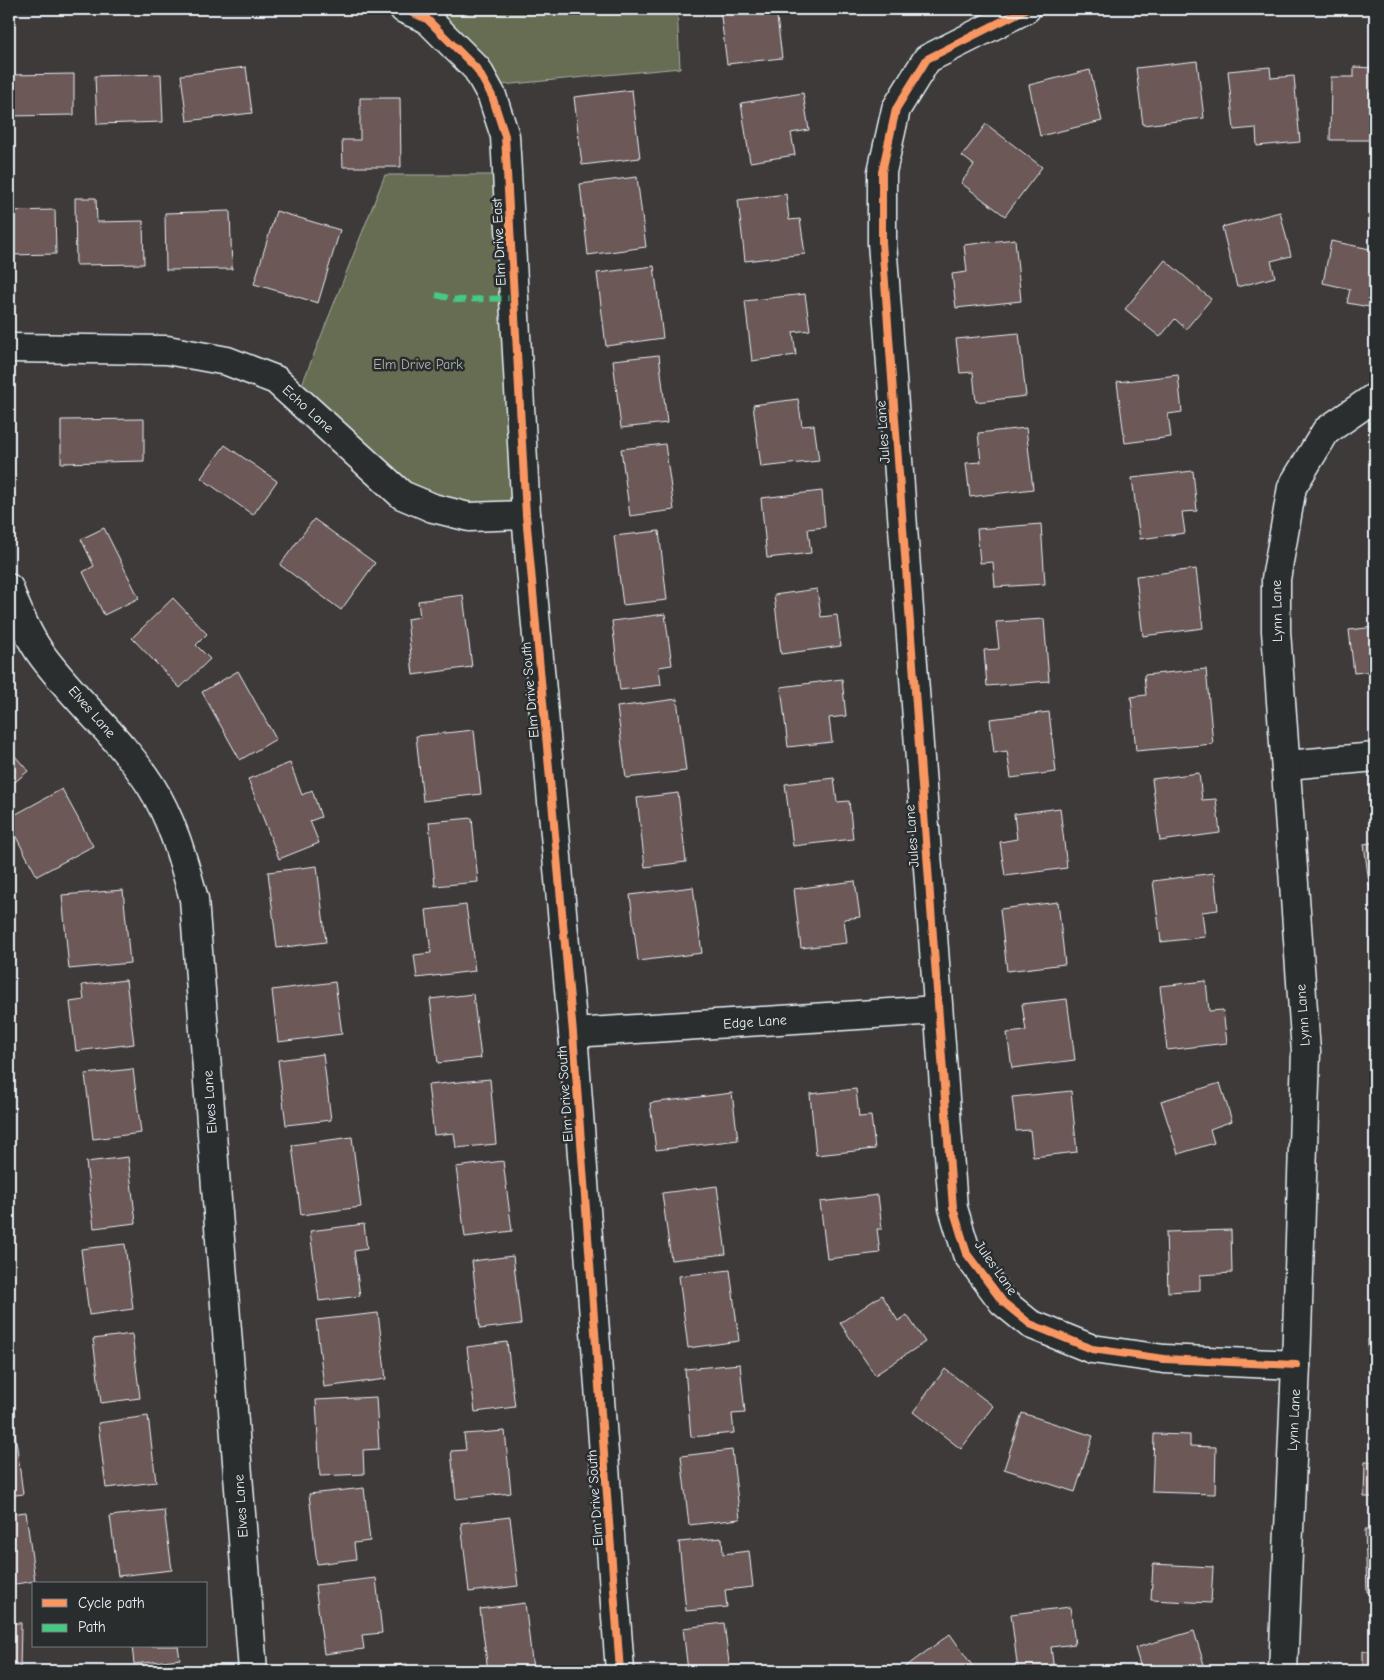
<svg xmlns="http://www.w3.org/2000/svg" width="1384" height="1680" font-family="'Comic Neue',sans-serif">
<style>
.green{fill:#666d53;stroke:#a7afa6}
.building{fill:#6c5957;stroke:#e8f1f8}
.lines{fill:none;stroke-linecap:round;stroke-linejoin:round}
.minor-casing{stroke:#e8f1f8;stroke-width:31}
.minor{stroke:#2a2d2e;stroke-width:28}
.quiet{stroke:#46c982;stroke-width:6;stroke-dasharray:12 6;stroke-linecap:butt}
.cycleway-casing{stroke:#2a2d2e;stroke-width:11}
.cycleway{stroke:#f99763;stroke-width:8}
.labels{text-anchor:middle;dominant-baseline:central;stroke-width:5;stroke-linejoin:round;paint-order:stroke}
.street-label{font-size:14px;fill:#e8f1f8;stroke:#2a2d2e}
.park-label{font-size:14px;fill:#aeb6ae;stroke:#2a2d2e}
</style>
<rect width="100%" height="100%" fill="#3e3a3a"/>
<filter id="ink" filterUnits="userSpaceOnUse"><feTurbulence type="fractalNoise" baseFrequency=".02" numOctaves="2"/><feDisplacementMap in="SourceGraphic" scale="10" xChannelSelector="R" yChannelSelector="G"/><feConvolveMatrix kernelMatrix="1 2 1 2 8 2 1 2 1" color-interpolation-filters="sRGB"/></filter>
<g filter="url(#ink)">
<g class="green">
<path d="M426 9H677L680 68 491 86Z"/>
<path d="M385 175H505L527 512 459 515 392 474 299 392Z"/>
</g>
<g class="building">
<path d="M720 9H776L782 58 727 64Z"/>
<path d="M1197 61 1204 118 1143 125 1136 68Z"/>
<path d="M246 67 252 113 187 121 181 75Z"/>
<path d="M1270 67 1271 78 1294 76 1300 142 1257 146 1256 128 1234 130 1228 71Z"/>
<path d="M1354 67 1375 68V140H1330L1331 77H1354Z"/>
<path d="M1090 70 1102 121 1040 136 1029 85Z"/>
<path d="M74 74V115L9 116V75Z"/>
<path d="M161 74 163 122 97 124 95 76Z"/>
<path d="M632 90 640 158 582 165 574 97Z"/>
<path d="M803 93 809 130 791 133 795 155 750 162 741 103Z"/>
<path d="M360 98H400L401 167H343L342 140H360Z"/>
<path d="M986 124 1042 167 1005 216 961 183 974 165 962 156Z"/>
<path d="M637 177 646 247 588 255 580 184Z"/>
<path d="M786 194 789 220 800 219 805 254 745 261 738 200Z"/>
<path d="M75 198H96L97 222 143 221 144 264 76 265Z"/>
<path d="M55 210 56 254 9 255V211Z"/>
<path d="M230 211 232 269 166 270 165 213Z"/>
<path d="M276 211 340 230 318 303 254 284Z"/>
<path d="M1280 212 1291 256 1271 261 1275 277 1237 287 1222 227Z"/>
<path d="M1015 239 1021 301 956 308 952 274 967 272 964 245Z"/>
<path d="M1331 241 1375 250V308L1347 303 1350 289 1323 283Z"/>
<path d="M1165 260 1211 299 1186 329 1175 319 1160 337 1125 309Z"/>
<path d="M654 266 663 338 606 346 597 273Z"/>
<path d="M805 294 810 330 793 332 796 355 752 361 745 301Z"/>
<path d="M1019 333 1026 396 976 402 973 372 960 373 956 339Z"/>
<path d="M659 355 667 423 621 428 613 360Z"/>
<path d="M1178 375 1182 412 1168 414 1171 437 1125 443 1117 382Z"/>
<path d="M798 399 802 426 814 425 819 461 761 467 753 405Z"/>
<path d="M144 419V461L61 463V420Z"/>
<path d="M1026 428 1033 489 970 497 966 463 981 462 978 433Z"/>
<path d="M665 444 674 510 630 516 621 449Z"/>
<path d="M225 445 277 481 253 515 201 478Z"/>
<path d="M1193 471 1197 511 1182 512 1185 533 1140 539 1132 478Z"/>
<path d="M822 491 825 527 808 529 811 553 767 558 761 498Z"/>
<path d="M314 519 375 563 341 610 280 565Z"/>
<path d="M1041 524 1045 584 995 587 993 562 980 563 977 529Z"/>
<path d="M104 528 139 598 104 615 83 572 94 566 81 539Z"/>
<path d="M659 531 667 600 623 605 614 536Z"/>
<path d="M1196 569 1203 628 1143 636 1136 576Z"/>
<path d="M817 589 821 617 837 615 841 646 781 654 774 595Z"/>
<path d="M463 595 472 667 413 675 407 619 420 617 418 601Z"/>
<path d="M173 598 207 634 196 645 210 659 180 688 132 638Z"/>
<path d="M665 614 672 665 659 667 661 685 620 690 612 621Z"/>
<path d="M1044 619 1049 681 987 686 984 650 999 649 996 622Z"/>
<path d="M1375 627V671L1354 673 1349 630Z"/>
<path d="M1206 669 1213 744 1136 751 1131 697 1146 695 1144 675Z"/>
<path d="M238 671 276 739 240 760 202 692Z"/>
<path d="M842 679 846 716 829 718 832 742 788 747 781 687Z"/>
<path d="M677 699 686 771 626 778 617 707Z"/>
<path d="M1049 712 1056 772 1011 778 1007 751 994 753 990 719Z"/>
<path d="M474 730 481 794 423 801 416 736Z"/>
<path d="M9 749 28 771 9 787Z"/>
<path d="M290 763 302 795 312 790 321 817 310 821 319 843 279 859 248 779Z"/>
<path d="M1199 773 1202 800 1216 799 1220 833 1160 841 1152 779Z"/>
<path d="M834 778 837 802 849 801 853 839 793 846 785 784Z"/>
<path d="M62 789 93 846 37 876 9 824V818Z"/>
<path d="M678 793 686 862 645 867 637 798Z"/>
<path d="M1060 808 1067 868 1005 876 1000 842 1017 839 1014 814Z"/>
<path d="M472 818 478 882 435 886 429 822Z"/>
<path d="M1375 842V890L1370 891 1364 844Z"/>
<path d="M317 866 326 942 277 948 268 872Z"/>
<path d="M1214 873 1218 910 1202 912 1205 937 1161 942 1153 881Z"/>
<path d="M855 881 860 917 844 919 847 943 801 948 794 889Z"/>
<path d="M693 887 702 953 638 961 630 895Z"/>
<path d="M123 890 130 963 69 969 62 895Z"/>
<path d="M1058 902 1065 964 1007 971 1000 909Z"/>
<path d="M466 905 475 971 417 978 414 955 431 953 426 910Z"/>
<path d="M126 980 134 1044 76 1051 70 1002 84 1000 82 985Z"/>
<path d="M1206 981 1209 1011 1223 1010 1227 1043 1167 1050 1160 986Z"/>
<path d="M335 982 342 1034 278 1042 272 990Z"/>
<path d="M473 994 481 1058 438 1063 430 999Z"/>
<path d="M1067 999 1075 1060 1012 1068 1007 1033 1026 1031 1022 1004Z"/>
<path d="M323 1054 331 1120 286 1125 278 1060Z"/>
<path d="M133 1069 141 1133 93 1139 85 1074Z"/>
<path d="M490 1079 496 1144 456 1148 454 1133 434 1135 428 1085Z"/>
<path d="M1220 1083 1232 1121 1210 1129 1214 1143 1178 1154 1161 1101Z"/>
<path d="M856 1089 859 1117 871 1116 875 1149 816 1155 810 1094Z"/>
<path d="M1071 1091 1077 1152 1033 1157 1030 1130 1016 1131 1012 1097Z"/>
<path d="M732 1093 738 1140 656 1150 650 1103Z"/>
<path d="M352 1137 361 1207 301 1215 292 1145Z"/>
<path d="M128 1157 136 1223 94 1228 86 1162Z"/>
<path d="M503 1161 512 1231 465 1237 456 1167Z"/>
<path d="M717 1186 726 1254 671 1260 662 1193Z"/>
<path d="M878 1195 882 1229H877L880 1253 827 1259 820 1202Z"/>
<path d="M364 1224 367 1249 354 1251 360 1296 319 1301 310 1231Z"/>
<path d="M1231 1230 1232 1273 1200 1275V1290L1168 1292 1166 1232Z"/>
<path d="M125 1244 133 1309 89 1315 81 1249Z"/>
<path d="M513 1256 521 1324 480 1329 472 1261Z"/>
<path d="M730 1270 739 1341 688 1348 679 1276Z"/>
<path d="M1375 1272V1308H1373V1273Z"/>
<path d="M882 1295 898 1321 907 1315 925 1342 875 1375 840 1323Z"/>
<path d="M378 1313 386 1379 324 1387 316 1320Z"/>
<path d="M132 1334 140 1398 101 1403 93 1339Z"/>
<path d="M1368 1339H1375V1373H1369Z"/>
<path d="M507 1342 515 1407 475 1412 467 1347Z"/>
<path d="M740 1364 745 1413 732 1414 734 1433 691 1437 685 1369Z"/>
<path d="M945 1369 993 1406 961 1449 913 1412Z"/>
<path d="M376 1397 379 1449 363 1450 364 1474 320 1476 316 1400Z"/>
<path d="M1022 1413 1093 1436 1075 1492 1004 1469Z"/>
<path d="M148 1416 156 1482 106 1488 98 1423Z"/>
<path d="M9 1424H14L23 1494 9 1496Z"/>
<path d="M505 1431 511 1493 456 1499 451 1451 466 1450 464 1434Z"/>
<path d="M1154 1434 1190 1435V1446L1216 1447 1215 1494 1152 1492Z"/>
<path d="M732 1450 740 1519 689 1525 681 1456Z"/>
<path d="M1365 1462H1375V1497H1364Z"/>
<path d="M364 1488 370 1541 354 1543 356 1559 317 1564 309 1494Z"/>
<path d="M164 1510 172 1570 118 1576 110 1516Z"/>
<path d="M26 1512 35 1581 9 1585V1514Z"/>
<path d="M510 1517 518 1586 469 1592 461 1523Z"/>
<path d="M1365 1530H1375V1592H1367Z"/>
<path d="M722 1538 723 1554 749 1551 753 1587 725 1590 727 1607 686 1611 679 1542Z"/>
<path d="M1153 1564 1213 1567 1211 1603 1151 1600Z"/>
<path d="M376 1578 382 1633 362 1635 364 1649 324 1654 315 1585Z"/>
<path d="M525 1603 533 1669 488 1671 480 1609Z"/>
<path d="M1070 1607 1075 1644 1051 1647 1054 1671H1018L1011 1614Z"/>
<path d="M9 1623H21L20 1671H9Z"/>
<path d="M724 1623 730 1671H688L683 1628Z"/>
<path d="M1194 1631 1206 1671H1142L1135 1648Z"/>
<path d="M950 1634 976 1671H901V1670Z"/>
<path d="M132 1646H178L180 1659 134 1664Z"/>
<path d="M1363 1651 1375 1652V1671H1363Z"/>
<path d="M407 1664 408 1671H334V1669Z"/>
</g>
<g class="lines">
<defs>
<g id="minor">
<path d="M404 9 427 19 477 69 492 96 505 136 526 515 573 1033 620 1671"/>
<path d="M1026 9 927 59 896 109 882 172V242L953 1208 967 1254 1003 1302 1030 1324 1092 1349 1164 1359 1296 1365"/>
<path d="M9 348 167 350 227 361 276 380 402 495 433 508 469 517 526 515"/>
<path d="M9 588C16 609 30 640 44 658 78 703 121 739 151 786 173 821 183 860 194 899L253 1671"/>
<path d="M1287 765 1375 757"/>
<path d="M573 1033 937 1010"/>
<path d="M1283 1671 1296 1365 1306 1052 1276 631V579L1292 487 1326 431 1375 397"/>
</g>
</defs>
<use href="#minor" class="minor-casing"/>
<use href="#minor" class="minor"/>
<path class="quiet" d="M436 295 457 300 514 298"/>
<defs>
<g id="cycleway">
<path d="M404 9 427 19 477 69 492 96 505 136 526 515 573 1033 620 1671"/>
<path d="M1026 9 927 59 896 109 882 172V242L953 1208 967 1254 1003 1302 1030 1324 1092 1349 1164 1359 1296 1365"/>
</g>
</defs>
<use href="#cycleway" class="cycleway-casing"/>
<use href="#cycleway" class="cycleway"/>
</g>
</g>
<g class="labels">
<g class="street-label">
<text transform="translate(499 242) rotate(-93)">Elm Drive East</text>
<text transform="translate(308 409) rotate(42)">Echo Lane</text>
<text transform="translate(883 432) rotate(-94)">Jules Lane</text>
<text transform="translate(1277 611) rotate(-91)">Lynn Lane</text>
<text transform="translate(530 690) rotate(-95)">Elm Drive South</text>
<text transform="translate(92 712) rotate(49)">Elves Lane</text>
<text transform="translate(912 836) rotate(-94)">Jules Lane</text>
<text transform="translate(1303 1015) rotate(-94)">Lynn Lane</text>
<text transform="translate(755 1022) rotate(-4)">Edge Lane</text>
<text transform="translate(565 1094) rotate(-94)">Elm Drive South</text>
<text transform="translate(210 1102) rotate(-94)">Elves Lane</text>
<text transform="translate(996 1268) rotate(55)">Jules Lane</text>
<text transform="translate(1294 1420) rotate(-87)">Lynn Lane</text>
<text transform="translate(595 1498) rotate(-94)">Elm Drive South</text>
<text transform="translate(241 1506) rotate(-94)">Elves Lane</text>
</g>
<g class="park-label">
<text x="418" y="364">Elm Drive Park</text>
</g>
</g>
<rect width="1384" height="1680" fill="none" stroke="#2a2d2e" stroke-width="30"/>
<rect x="15" y="15" width="1354" height="1650" fill="none" stroke="#e8f1f8" stroke-width="2" filter="url(#ink)"/>
<rect x="32" y="1582" width="175" height="65" fill="#2a2d2e" stroke="#767b7f"/>
<rect x="42" y="1599" width="25" height="8" fill="#f99763" stroke="#767b7f"/>
<text x="78" y="1608" font-size="15" fill="#e8f1f8">Cycle path</text>
<rect x="42" y="1624" width="25" height="8" fill="#46c982" stroke="#767b7f"/>
<text x="78" y="1632" font-size="15" fill="#e8f1f8">Path</text>
</svg>
